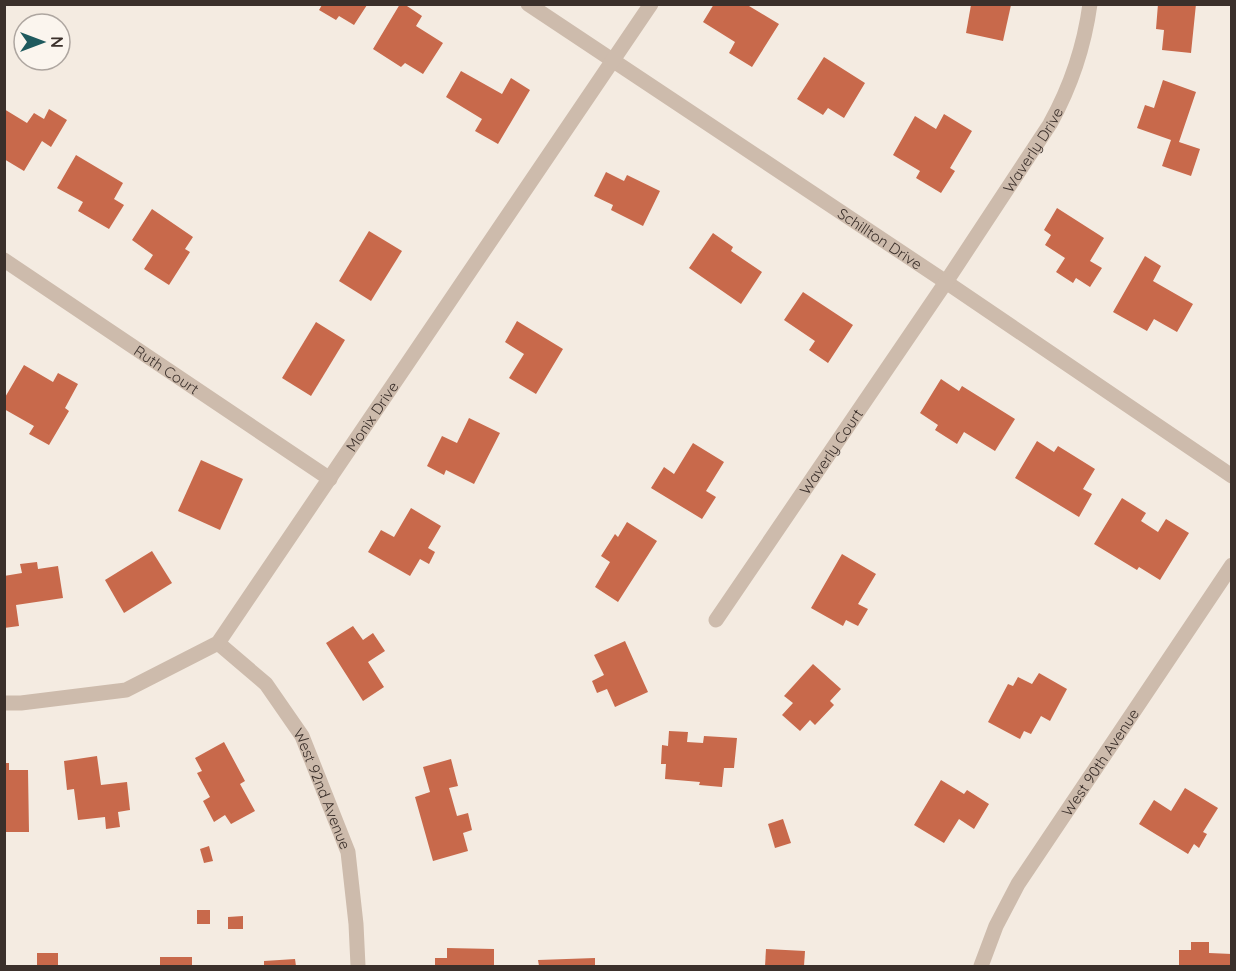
<svg xmlns="http://www.w3.org/2000/svg" width="1236" height="971" font-family="Quicksand,sans-serif">
<style>
.building{fill:#c8694b}
.lines{fill:none;stroke-linecap:round;stroke-linejoin:round}
.street{stroke:#cdbbac;stroke-width:15}
.labels{text-anchor:middle;dominant-baseline:central;stroke-width:4.5;stroke-linejoin:round;paint-order:stroke}
.street-label{font-size:15px;fill:#3b302b;stroke:#fbf5ee}
</style>
<rect width="100%" height="100%" fill="#f4ebe1"/>
<g class="building">
<path d="M400 4H404L422 16 416 26 443 43 423 74 405 63 401 67 373 49Z"/>
<path d="M714 4H749V6L779 24 752 67 729 53 735 42 703 22Z"/>
<path d="M1158 4H1196L1191 53 1162 50 1164 30 1156 29Z"/>
<path d="M322 5H367L354 25 339 16 336 20 319 10Z"/>
<path d="M971 5H1011L1003 41 966 33Z"/>
<path d="M824 57 865 83 844 118 828 108 823 115 797 99Z"/>
<path d="M461 71 502 94 511 78 530 90 498 144 475 131 482 119 446 97Z"/>
<path d="M1163 80 1196 92 1179 142 1200 149 1191 176 1162 166 1171 140 1137 128 1145 105 1154 108Z"/>
<path d="M4 109 27 123 34 113 44 119 49 109 67 120 51 147 42 141 24 171 4 159Z"/>
<path d="M944 114 972 131 950 168 955 171 941 193 916 178 920 171 893 155 915 116 936 129Z"/>
<path d="M76 155 123 183 114 199 124 205 109 229 78 211 83 202 57 188Z"/>
<path d="M606 172 624 181 627 175 660 191 643 226 611 210 613 205 594 196Z"/>
<path d="M1057 208 1104 238 1090 261 1102 268 1090 287 1076 278 1073 283 1056 272 1065 258 1045 245 1051 235 1044 230Z"/>
<path d="M152 209 193 237 185 249 190 252 169 285 144 269 153 255 132 240Z"/>
<path d="M369 231 402 251 371 301 339 281Z"/>
<path d="M713 233 733 247 731 251 762 272 741 304 689 268Z"/>
<path d="M1145 256 1161 266 1153 281 1193 304 1177 332 1154 319 1147 331 1113 312Z"/>
<path d="M803 292 853 325 828 363 809 350 815 341 784 320Z"/>
<path d="M517 321 563 349 536 394 509 378 524 354 505 342Z"/>
<path d="M316 322 345 340 311 396 282 378Z"/>
<path d="M24 365 53 382 58 373 78 384 65 408 69 411 49 445 29 434 34 426 4 409V399Z"/>
<path d="M941 379 959 391 962 386 1015 419 995 451 964 432 957 444 935 430 938 425 920 413Z"/>
<path d="M469 418 500 433 474 484 446 470 444 475 427 466 442 436 457 443Z"/>
<path d="M1037 441 1054 452 1058 446 1095 469 1083 489 1092 494 1079 517 1015 478Z"/>
<path d="M693 443 724 462 706 491 716 497 702 519 651 488 664 467 674 474Z"/>
<path d="M201 460 243 479 220 530 178 511Z"/>
<path d="M1122 498 1146 513 1141 521 1158 532 1166 519 1189 533 1160 580 1139 567 1137 570 1094 544Z"/>
<path d="M411 508 441 526 428 548 435 552 429 564 420 559 410 576 368 552 381 530 394 537Z"/>
<path d="M627 522 657 541 618 602 595 587 610 562 601 556 615 534 618 537Z"/>
<path d="M152 551 172 583 124 613 105 580Z"/>
<path d="M842 554 876 574 858 604 868 609 858 626 846 620 843 626 811 608Z"/>
<path d="M37 562 38 569 58 566 63 598 16 605 19 626 4 628V576L22 573 20 564Z"/>
<path d="M353 626 363 640 373 633 385 651 368 662 384 687 363 701 326 643Z"/>
<path d="M625 641 648 692 615 707 607 689 597 693 592 681 604 675 594 655Z"/>
<path d="M813 664 841 689 830 701 834 705 815 725 810 720 800 731 782 715 793 703 784 696Z"/>
<path d="M1039 673 1067 689 1050 721 1041 716 1031 734 1024 731 1020 739 988 722 1008 684 1013 686 1018 677 1032 684Z"/>
<path d="M669 731 688 732 687 742 703 743 704 736 737 738 734 768H724L722 787 699 785 700 782 665 779 666 764H661L662 745 668 746Z"/>
<path d="M224 742 245 781 240 784 255 811 231 824 225 815 214 822 203 801 210 797 197 773 202 771 195 758Z"/>
<path d="M97 756 101 785 127 782 130 810 118 812 120 827 106 829 105 817 78 820 74 789 67 790 64 761Z"/>
<path d="M451 759 458 786 449 788 457 816 468 813 472 830 463 833 468 851 433 861 415 797 430 792 423 767Z"/>
<path d="M4 763H9V770H28L29 832H4Z"/>
<path d="M941 780 964 794 967 790 989 804 974 829 959 819 944 843 914 825Z"/>
<path d="M1185 788 1218 808 1203 832 1207 834 1199 848 1194 844 1188 854 1139 824 1154 800 1171 811Z"/>
<path d="M783 819 791 843 775 848 768 824Z"/>
<path d="M209 846 213 861 204 863 200 849Z"/>
<rect x="197" y="910" width="13" height="14"/>
<path d="M243 916V929H228V917Z"/>
<path d="M1191 942H1209V953L1232 954V966H1179V950H1191Z"/>
<path d="M447 948 494 949V966H435V958H447Z"/>
<path d="M766 949 805 951 804 966H765Z"/>
<rect x="37" y="953" width="21" height="13"/>
<rect x="160" y="957" width="32" height="9"/>
<path d="M595 958V966H539L538 960Z"/>
<path d="M295 959 296 966H264V961Z"/>
</g>
<g class="lines">
<g class="street">
<path id="s1" d="M528 4 946 282 1232 476"/>
<path id="s2" d="M4 260 330 479"/>
<path id="s3" d="M716 620 946 282 1050 124C1071 86 1084 48 1090 4"/>
<path id="s4" d="M218 643 266 684 302 736 348 852 356 924 358 966"/>
<path id="s5" d="M4 703H21L126 690 218 643 651 4"/>
<path id="s6" d="M981 966 996 926 1018 884 1232 565"/>
</g>
</g>
<g class="labels">
<g class="street-label">
<text stroke="none"><textPath href="#s3" startOffset="567">Waverly Drive</textPath></text>
<text stroke="none"><textPath href="#s1" startOffset="423">Schillton Drive</textPath></text>
<text stroke="none"><textPath href="#s2" startOffset="196">Ruth Court</textPath></text>
<text stroke="none"><textPath href="#s5" startOffset="500">Monix Drive</textPath></text>
<text stroke="none"><textPath href="#s3" startOffset="204">Waverly Court</textPath></text>
<text stroke="none"><textPath href="#s6" startOffset="237">West 90th Avenue</textPath></text>
<text stroke="none"><textPath href="#s4" startOffset="183">West 92nd Avenue</textPath></text>
</g>
</g>
<rect width="1236" height="971" fill="none" stroke="#3b302b" stroke-width="12"/>
<g transform="translate(42 42) rotate(90)"><circle r="28" fill="#fbf5ee" stroke="#aea6a0" stroke-width="1.5"/>
<path d="M0-4.5L10 22L0 15L-10 22Z" fill="#1f5a5e"/>
<text y="-9" font-size="16" font-weight="bold" text-anchor="middle" fill="#3b302b">N</text>
</g>
</svg>
